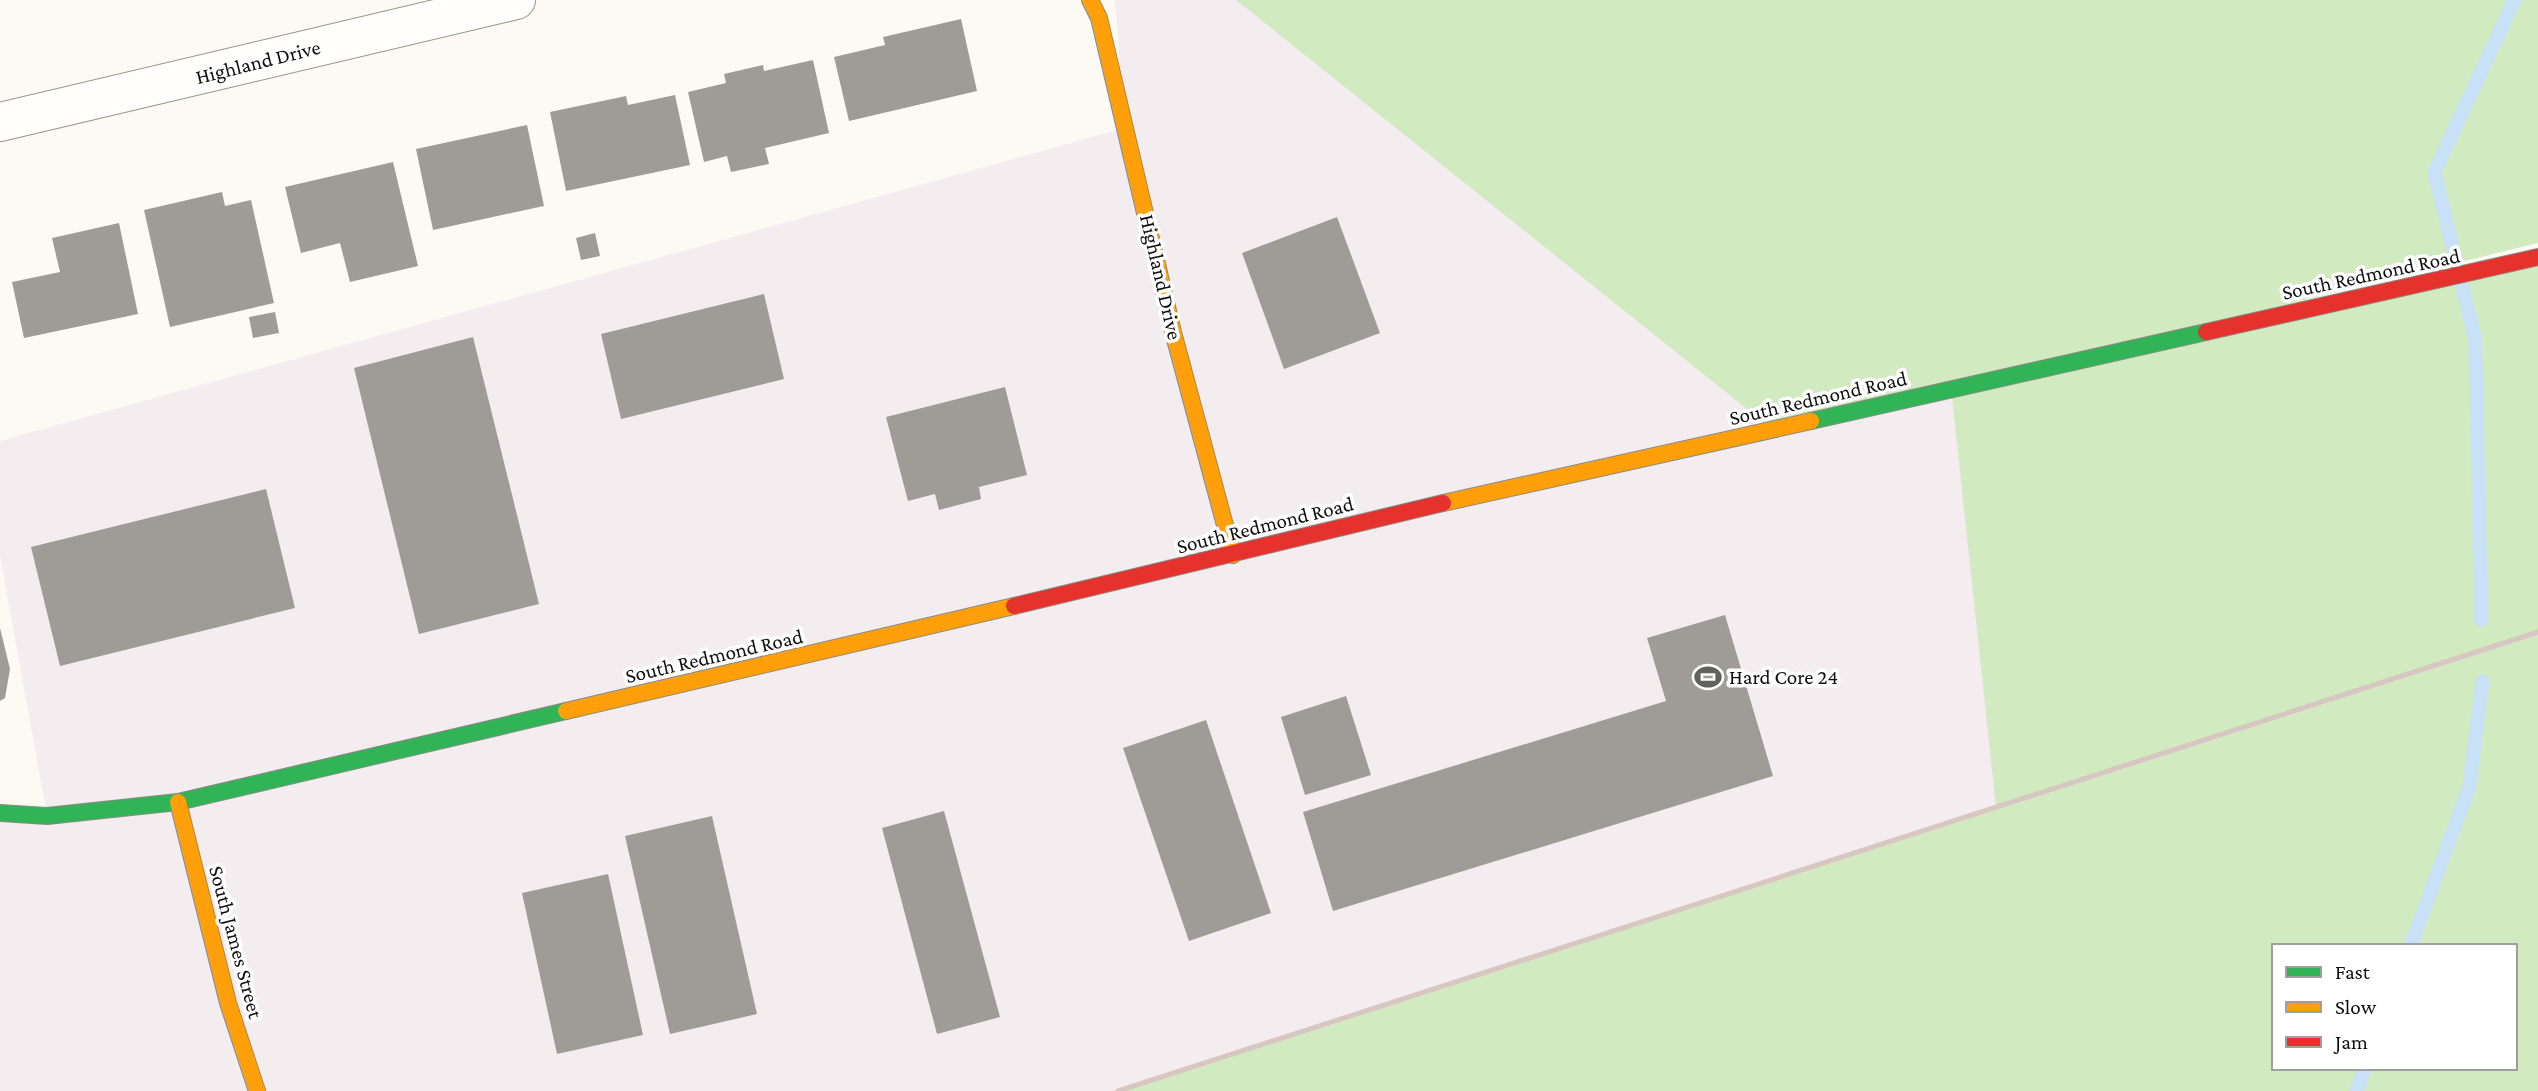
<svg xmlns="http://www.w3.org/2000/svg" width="2538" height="1091" font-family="'Crimson Pro',serif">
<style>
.industrial{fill:#f4edef}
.forest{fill:#d1eabf;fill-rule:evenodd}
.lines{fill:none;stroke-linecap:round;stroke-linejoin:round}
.stream{stroke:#c8e1f6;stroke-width:14}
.building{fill:#9f9c98}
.street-casing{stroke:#959491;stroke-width:40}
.fast-casing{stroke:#8c8b87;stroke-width:18}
.slow-casing{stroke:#8c8b87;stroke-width:18}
.jam-casing{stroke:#8c8b87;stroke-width:18}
.street{stroke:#fffefd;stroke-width:38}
.fast{stroke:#30b455;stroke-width:16}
.slow{stroke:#ff9f0a;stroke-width:16}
.jam{stroke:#e5322d;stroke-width:16}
.rail{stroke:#d8c6c3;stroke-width:5}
.labels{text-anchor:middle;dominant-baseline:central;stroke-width:7;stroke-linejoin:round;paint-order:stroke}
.street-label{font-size:21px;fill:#0e0e0e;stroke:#fff}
.poi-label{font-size:21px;fill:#0e0e0e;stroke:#fff;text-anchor:start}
</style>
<rect width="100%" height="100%" fill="#fcfaf2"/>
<path class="industrial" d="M1115 0H1236L1773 430 1951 388 1997 807 1118 1091H0V813L47 815 0 556V441L1125 128Z"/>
<g class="forest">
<path d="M1236 0H2538V243L1773 430Z"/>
<path d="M2538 252V1091H1118L1996 807 1951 388ZM2274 946H2515V1068H2274Z"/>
</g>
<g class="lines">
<g class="stream">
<path d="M2481 620 2475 340 2434 172 2514 0"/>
<path d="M2410 946 2469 787 2482 681"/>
<path d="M2356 1091 2365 1068"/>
</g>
</g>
<g class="building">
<path d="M961 19 977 91 849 121 834 57 885 45 883 37Z"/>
<path d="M813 60 829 133 765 148 769 164 731 172 727 156 704 162 688 92 726 83 724 74 763 65 764 71Z"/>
<path d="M675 95 690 165 566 191 550 112 626 96 628 105Z"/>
<path d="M527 125 544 206 433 230 416 149Z"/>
<path d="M393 162 418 266 350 282 340 243 301 253 285 187Z"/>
<path d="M222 192 225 206 251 200 274 303 170 327 144 210Z"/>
<path d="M1337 217 1380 333 1284 369 1242 253Z"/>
<path d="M119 223 138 314 24 338 12 282 60 272 52 238Z"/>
<path d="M595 233 600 256 581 260 576 238Z"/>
<path d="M764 294 784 379 621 419 601 334Z"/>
<path d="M275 312 279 333 253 338 249 317Z"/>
<path d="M473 337 539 604 419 634 354 368Z"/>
<path d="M1005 387 1027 475 979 487 981 499 939 510 935 494 908 501 886 417Z"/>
<path d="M266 489 295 608 60 666 31 547Z"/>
<path d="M1725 615 1773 776 1333 911 1303 812 1666 701 1647 638Z"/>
<path d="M0 628 10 669 5 698 0 701Z"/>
<path d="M1346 696 1371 775 1305 795 1281 717Z"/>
<path d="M1206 720 1271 913 1189 941 1123 748Z"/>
<path d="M944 811 1000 1017 937 1034 882 828Z"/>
<path d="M712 816 757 1014 670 1034 625 836Z"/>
<path d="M608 874 643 1035 557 1054 522 893Z"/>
</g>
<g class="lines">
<defs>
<path id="street" d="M0 122 516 0"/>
<g id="fast">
<path d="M1811 421 2206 332"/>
<path d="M0 813 47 816 178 802 566 711"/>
</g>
<g id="slow">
<path d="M1090 0 1099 18 1173 332 1233 555"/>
<path d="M1443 503 1811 421"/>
<path d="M566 711 1014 606"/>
<path d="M178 802 228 1003 257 1091"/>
</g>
<g id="jam">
<path d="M2206 332 2538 257"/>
<path d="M1014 606 1443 503"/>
</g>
</defs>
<use href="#street" class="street-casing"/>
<use href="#fast" class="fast-casing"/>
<use href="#slow" class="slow-casing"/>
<use href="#jam" class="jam-casing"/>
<use href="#street" class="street"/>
<use href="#fast" class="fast"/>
<use href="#slow" class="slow"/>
<use href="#jam" class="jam"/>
<path class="rail" d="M1118 1091 2538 632"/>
</g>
<defs>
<symbol id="stadium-bare" viewBox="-9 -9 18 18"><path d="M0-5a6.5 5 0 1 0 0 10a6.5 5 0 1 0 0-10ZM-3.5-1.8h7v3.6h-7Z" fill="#61615e" stroke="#fff" stroke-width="2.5" paint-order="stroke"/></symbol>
</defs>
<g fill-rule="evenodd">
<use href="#stadium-bare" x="1689" y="658" width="38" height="38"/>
</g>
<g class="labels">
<g class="street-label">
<text transform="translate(258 62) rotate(-14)">Highland Drive</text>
<text transform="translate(2371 274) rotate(-12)">South Redmond Road</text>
<text transform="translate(1161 277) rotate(77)">Highland Drive</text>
<text transform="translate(1818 398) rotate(-13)">South Redmond Road</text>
<text transform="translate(1265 525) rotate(-14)">South Redmond Road</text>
<text transform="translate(714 656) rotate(-13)">South Redmond Road</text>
<text transform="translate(236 942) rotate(75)">South James Street</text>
</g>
<g class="poi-label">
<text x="1729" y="677">Hard Core 24</text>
</g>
</g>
<rect x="2272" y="944" width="245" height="126" fill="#ffffff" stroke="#9f9f9f" stroke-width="2"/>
<rect x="2286" y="967" width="35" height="10" fill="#30b455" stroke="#9f9f9f" stroke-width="2"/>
<text x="2335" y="979" font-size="21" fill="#0e0e0e">Fast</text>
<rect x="2286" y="1002" width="35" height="10" fill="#ff9f0a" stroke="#9f9f9f" stroke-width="2"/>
<text x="2335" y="1014" font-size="21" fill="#0e0e0e">Slow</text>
<rect x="2286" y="1037" width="35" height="10" fill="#e5322d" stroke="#9f9f9f" stroke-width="2"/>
<text x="2335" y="1049" font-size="21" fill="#0e0e0e">Jam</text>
</svg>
